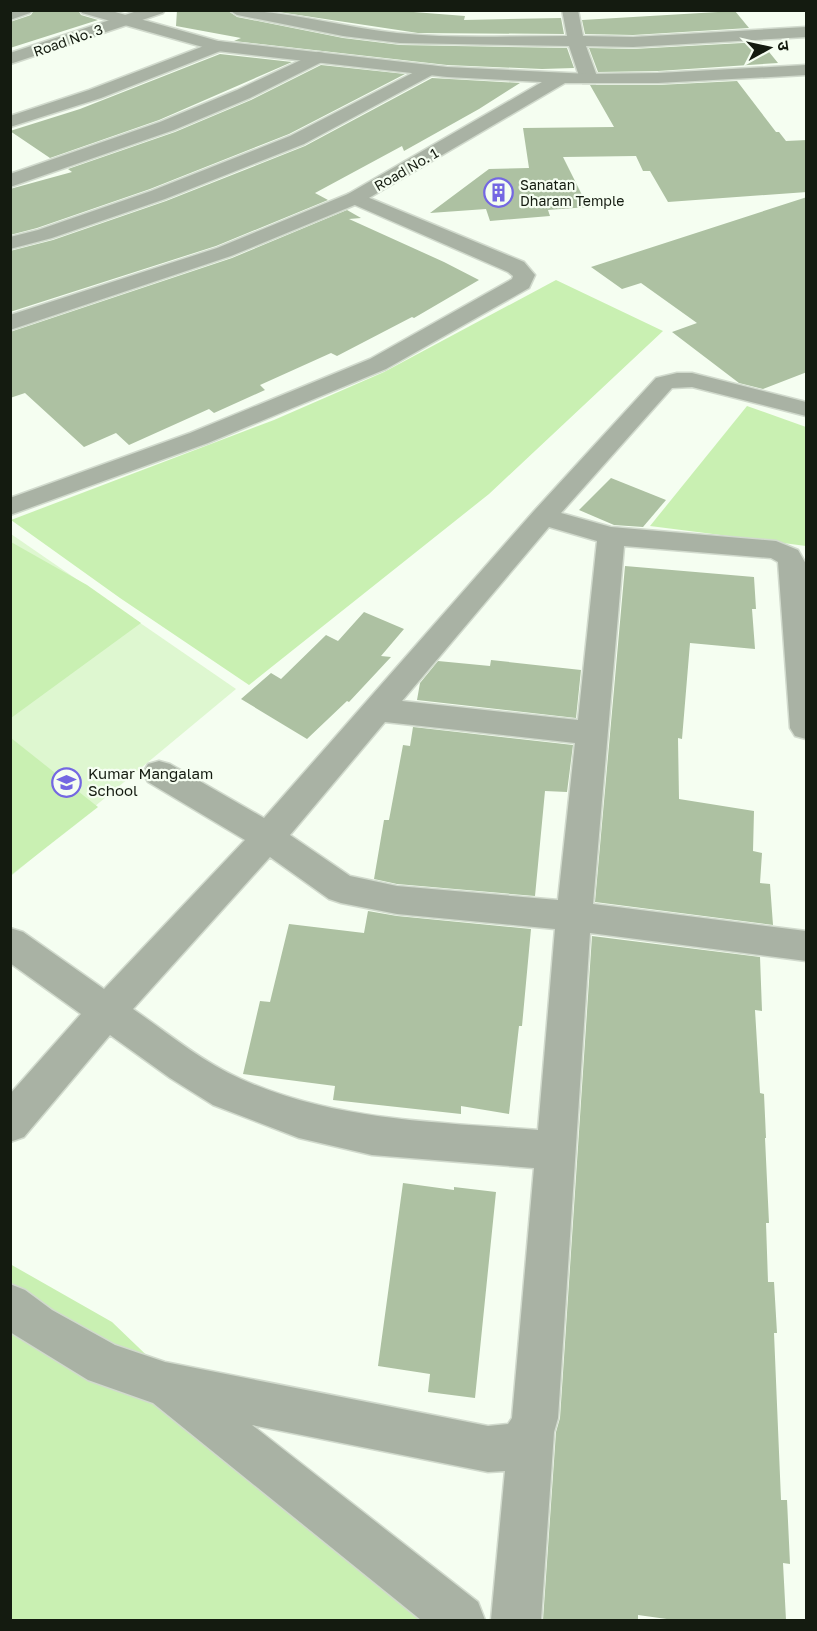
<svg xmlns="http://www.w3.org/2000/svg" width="817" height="1631" font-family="'Golos Text','Noto Sans Devanagari',sans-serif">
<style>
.built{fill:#def7d0}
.green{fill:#c9f0b2}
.building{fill:#adc1a2}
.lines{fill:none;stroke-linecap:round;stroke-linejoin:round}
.minor-casing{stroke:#d1dacd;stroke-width:3}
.tertiary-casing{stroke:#d1dacd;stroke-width:3}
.minor{fill:#a9b2a4;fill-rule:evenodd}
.tertiary{fill:#a9b2a4;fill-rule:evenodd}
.labels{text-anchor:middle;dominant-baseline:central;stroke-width:4.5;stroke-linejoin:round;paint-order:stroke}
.far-street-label{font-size:14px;fill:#141b10;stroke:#f5fef1}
.far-poi-label{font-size:14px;fill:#141b10;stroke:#f5fef1;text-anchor:start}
.poi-label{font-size:15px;fill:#141b10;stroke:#f5fef1;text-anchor:start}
</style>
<rect width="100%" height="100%" fill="#f5fef1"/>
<path class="built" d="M11 534 236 689 11 876Z"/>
<g class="green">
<path d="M556 280 663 331 489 494 249 685 120 598 11 520 274 420 384 372Z"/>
<path d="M747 406 806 427V546L650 526Z"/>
<path d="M11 542 87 585 141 623 11 718Z"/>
<path d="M11 738 98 807 11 875Z"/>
<path d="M10 1264 112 1322 418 1616 433 1620H11Z"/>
</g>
<g class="building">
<path d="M34 10H78L81 15 98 20 10 48V22L31 15Z"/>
<path d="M177 10H227L237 17 343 38 400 45 567 48 574 68 542 69 447 65 234 41 241 38 176 26Z"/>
<path d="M272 11 388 10 465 16 464 20 561 18 564 34 418 33Z"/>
<path d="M735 11 749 28 633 35 585 34 582 20Z"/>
<path d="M761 42 778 63 658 71 598 72 589 48 633 49Z"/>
<path d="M220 54 292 62 159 120 50 158 10 131 80 109Z"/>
<path d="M321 65 405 74 289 134 150 189 37 228 10 235V189L72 172 68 169 175 132 251 100Z"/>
<path d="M432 78 520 83 479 109 404 151 402 146 315 193 328 200 216 246 10 312V251L53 240 166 201 305 146Z"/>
<path d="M737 81 776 132H779L786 141 807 140V192L668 202 650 171H643L636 156 563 157 588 207 548 210 550 216 490 221 486 209 430 213 489 169 529 168 523 128 614 127 590 85H658Z"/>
<path d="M807 197V372L763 389 739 383 672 332 697 323 641 283 622 289 591 267Z"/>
<path d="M347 210 361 218 349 219 444 262 479 280 414 318 412 317 337 356 331 353 260 385 265 390 214 413 209 409 129 445 116 433 84 447 25 393 10 398V332L232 258Z"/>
<path d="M611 478 666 500 643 527 614 525 579 510Z"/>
<path d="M625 566 754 577 756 609H752L755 649 690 643 682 739 678 738 679 799 754 811 753 851 762 853 760 883 770 884 773 925 595 902Z"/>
<path d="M364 612 404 629 381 656 391 657 349 702 347 701 307 739 241 699 271 673 281 679 326 635 338 641Z"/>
<path d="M491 660 581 670 576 718 417 700 420 683 438 661 490 666Z"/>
<path d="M413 727 573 745 567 792 545 791 535 896 397 884 374 879 384 820H389L403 745 410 746Z"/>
<path d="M368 911 397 916 531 929 522 1026H519L509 1114 461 1106V1114L333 1100 335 1086 243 1074 260 1001 270 1002 289 924 364 933Z"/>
<path d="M592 936 760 957 762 1011 755 1010 760 1093 764 1094 766 1138H765L769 1223H766L768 1282H774L777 1333H774L781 1500H787L790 1564 783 1563 786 1620H674L638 1615V1620H543L556 1432 560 1418Z"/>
<path d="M403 1183 454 1190V1187L496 1192 475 1398 428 1392 430 1374 378 1366Z"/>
</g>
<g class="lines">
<defs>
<g id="minor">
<path d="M10 10H32L30 13 10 20Z"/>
<path d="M140 10H165L163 13 10 64V53Z"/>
<path d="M229 10C286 10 341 27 397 33 453 39 511 36 567 36L562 10H578L583 36 633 37 806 27V37L633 47 586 46 598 79 595 83H583L580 79 569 46 400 43 343 36 237 15Z"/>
<path d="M217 41 223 42 225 46 223 50 101 98 10 127V116L89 90Z"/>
<path d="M318 52 324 53 326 57 324 61 250 98 174 130 10 187V174L160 122 237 90Z"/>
<path d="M428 65 434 66 437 70 434 74 304 144 165 199 52 238 10 249V237L38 230 151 191 290 136Z"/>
<path d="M355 192 524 262 535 275 529 288 386 369 208 443 10 515V498L190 433 370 359 512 279 513 276 508 272 348 202 345 198 348 194Z"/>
<path d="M677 373H692L806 402V416L692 387 672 388 561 513 611 527 776 541 798 550 806 564V739L795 736 790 728 778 562 771 558 624 546 593 904 806 931V961L590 933 558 1418 554 1432 541 1620H491L505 1471 488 1472 252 1425 478 1602 485 1620H421L153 1403 88 1380 10 1332V1284L25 1290 52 1310 115 1345 165 1362 488 1426 508 1424 512 1418 534 1168 372 1155 299 1138 213 1105 170 1078 110 1035 24 1137 10 1142V1094L81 1014 10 963V928L23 932 104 989 245 840 148 782 143 773 148 764 159 761 170 764 264 818 534 511 656 378ZM549 527 597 541 578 720 402 701ZM385 722 575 743 558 900 397 886 350 876 290 835ZM270 857 329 899 341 903 397 914 555 929 538 1130C437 1122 334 1121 241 1079 202 1062 168 1033 133 1009Z"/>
</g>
<path id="tertiary" d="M80 10H108L218 41 447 67 589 74 658 73 806 65V75L658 83H565L362 202 231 256 10 330V315L217 248 348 194 542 82 447 77 217 51 82 13Z"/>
</defs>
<use href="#minor" class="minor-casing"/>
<use href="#tertiary" class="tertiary-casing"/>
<use href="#minor" class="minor"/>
<use href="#tertiary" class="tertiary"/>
</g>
<defs>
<symbol id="building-ring" viewBox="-11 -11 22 22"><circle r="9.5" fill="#f5fef1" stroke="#7467e2" stroke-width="1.5"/><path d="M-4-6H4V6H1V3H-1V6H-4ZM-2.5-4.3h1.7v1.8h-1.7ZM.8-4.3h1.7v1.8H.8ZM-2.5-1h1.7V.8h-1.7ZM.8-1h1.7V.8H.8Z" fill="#7467e2"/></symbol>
<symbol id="school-ring" viewBox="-11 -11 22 22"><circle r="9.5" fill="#f5fef1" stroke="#7467e2" stroke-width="1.5"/><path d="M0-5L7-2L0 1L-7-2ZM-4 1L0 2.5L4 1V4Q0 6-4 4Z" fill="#7467e2"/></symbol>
</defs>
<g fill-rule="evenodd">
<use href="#building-ring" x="482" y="176" width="33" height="33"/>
<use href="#school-ring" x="50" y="766" width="33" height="33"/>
</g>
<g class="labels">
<g class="far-street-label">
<text transform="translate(68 40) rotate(-19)">Road No. 3</text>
<text transform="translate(406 169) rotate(-30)">Road No. 1</text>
</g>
<g class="far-poi-label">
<text x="520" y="184">Sanatan<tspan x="520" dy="16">Dharam Temple</tspan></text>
</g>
<g class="poi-label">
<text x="88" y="773">Kumar Mangalam<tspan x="88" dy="17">School</tspan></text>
</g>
</g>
<rect width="817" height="1631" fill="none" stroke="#141b10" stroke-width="24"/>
<g transform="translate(769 48) rotate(82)" stroke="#f5fef1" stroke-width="4.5" paint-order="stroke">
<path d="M0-4.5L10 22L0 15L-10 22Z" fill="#141b10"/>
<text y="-9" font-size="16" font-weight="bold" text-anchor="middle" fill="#141b10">उ</text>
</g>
</svg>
